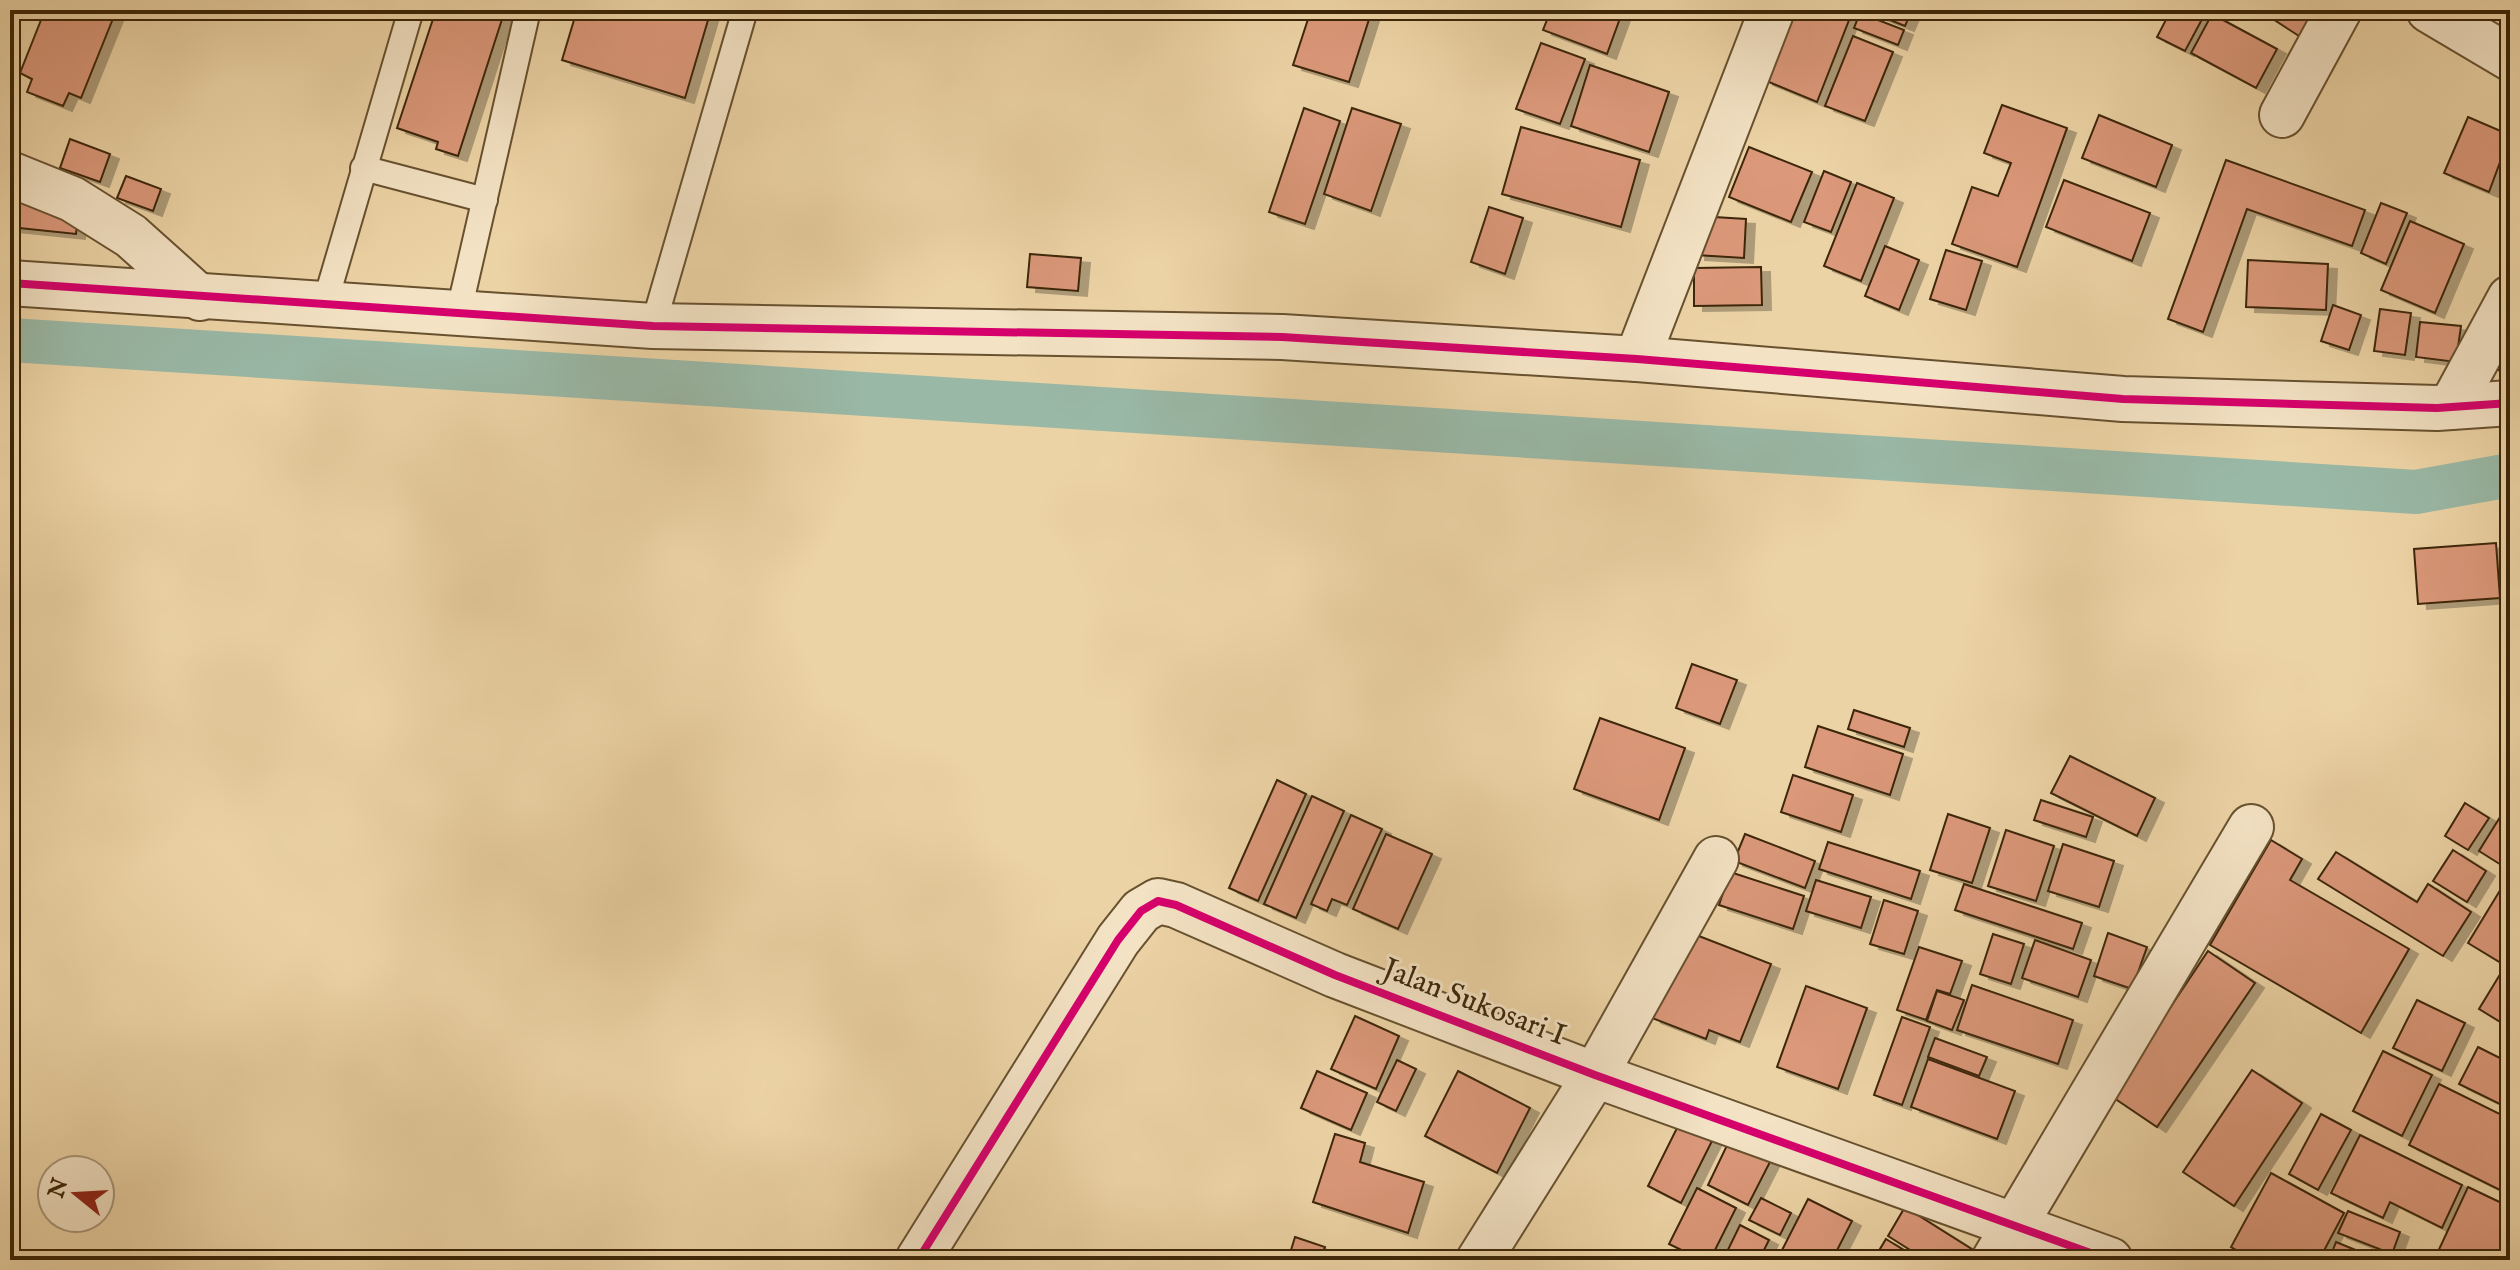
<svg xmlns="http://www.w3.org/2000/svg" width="2520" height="1270" font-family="'IM FELL English',serif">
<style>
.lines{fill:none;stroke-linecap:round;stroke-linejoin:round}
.canal{stroke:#99b8a6;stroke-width:44}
.building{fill:#db987a;stroke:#3c2608;stroke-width:2;filter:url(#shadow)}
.service-casing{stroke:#68512f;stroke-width:28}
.minor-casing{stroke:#68512f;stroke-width:48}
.tertiary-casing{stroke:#68512f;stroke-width:48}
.service{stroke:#f3e2c4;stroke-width:24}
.minor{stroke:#f3e2c4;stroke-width:44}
.tertiary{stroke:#f3e2c4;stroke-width:44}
.cycleway-casing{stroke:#f3e2c4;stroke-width:13}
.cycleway{stroke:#d6006c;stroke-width:8}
.labels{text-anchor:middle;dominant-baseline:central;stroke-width:6;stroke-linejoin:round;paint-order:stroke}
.street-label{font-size:30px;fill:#3c2608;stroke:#f3e2c4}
</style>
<defs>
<filter id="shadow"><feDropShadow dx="9" dy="5" stdDeviation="0" flood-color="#0004"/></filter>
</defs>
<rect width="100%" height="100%" fill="#ecd3a5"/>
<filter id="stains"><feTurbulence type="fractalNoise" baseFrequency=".0025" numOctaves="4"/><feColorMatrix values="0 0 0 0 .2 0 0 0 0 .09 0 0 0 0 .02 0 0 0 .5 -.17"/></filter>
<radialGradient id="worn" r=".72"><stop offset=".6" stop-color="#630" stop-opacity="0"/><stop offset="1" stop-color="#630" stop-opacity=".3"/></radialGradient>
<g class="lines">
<path class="canal" d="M10 340 2416 492 2510 475"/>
</g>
<g class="building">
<path d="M45 10 116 11 81 98 69 93 63 106 27 92 32 79 20 73Z"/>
<path d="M436 10H505L458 156 436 149 438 142 397 128Z"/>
<path d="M577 10H711L685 98 562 60Z"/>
<path d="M1311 10H1372L1349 82 1293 65Z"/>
<path d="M1551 10H1623L1607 54 1543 30Z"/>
<path d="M1792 10H1838L1851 15 1817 102 1764 80Z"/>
<path d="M1865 10H1912L1905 26Z"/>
<path d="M2171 10H2207L2185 51 2157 37Z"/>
<path d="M2259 10H2321L2302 38Z"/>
<path d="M1860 13 1904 30 1898 45 1854 28Z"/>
<path d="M2212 14 2277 49 2256 88 2191 53Z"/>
<path d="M1853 36 1893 52 1865 121 1825 106Z"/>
<path d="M1541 43 1585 59 1560 124 1516 109Z"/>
<path d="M1590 65 1669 92 1649 152 1571 126Z"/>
<path d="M2002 105 2067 128 2017 267 1952 244 1972 187 1998 196 2011 163 1984 153Z"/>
<path d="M1304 108 1340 121 1305 224 1269 212Z"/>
<path d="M1352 108 1401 124 1371 211 1324 194Z"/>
<path d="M2099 115 2172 145 2156 187 2082 158Z"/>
<path d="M2468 117 2510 135 2489 192 2444 173Z"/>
<path d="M1521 127 1640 160 1621 227 1502 194Z"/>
<path d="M70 139 110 154 100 182 60 168Z"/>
<path d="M1749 147 1812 172 1791 222 1729 197Z"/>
<path d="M2226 160 2365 210 2352 246 2247 209 2203 332 2168 319Z"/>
<path d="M1824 171 1851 182 1831 232 1804 222Z"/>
<path d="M126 176 161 189 153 211 117 198Z"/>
<path d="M2064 180 2150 213 2132 261 2046 227Z"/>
<path d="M1857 183 1894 198 1861 281 1824 266Z"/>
<path d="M10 201 79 208 76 234 10 227Z"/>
<path d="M2381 203 2407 213 2386 264 2361 253Z"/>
<path d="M1489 207 1523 218 1505 274 1471 262Z"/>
<path d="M1698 216 1746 219 1744 258 1696 255Z"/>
<path d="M2410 221 2464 244 2435 313 2381 290Z"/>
<path d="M1885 246 1919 260 1899 310 1865 296Z"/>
<path d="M1946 250 1982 261 1966 310 1930 299Z"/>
<path d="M1030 254 1081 258 1078 291 1027 287Z"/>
<path d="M2248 260 2328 264 2326 310 2246 307Z"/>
<path d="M1761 267 1762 305 1694 306V268Z"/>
<path d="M2333 305 2361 315 2349 350 2321 341Z"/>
<path d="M2380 309 2411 313 2405 355 2374 351Z"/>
<path d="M2420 322 2461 326 2456 362 2416 357Z"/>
<path d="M2510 323V375L2491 367Z"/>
<path d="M2496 543 2500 598 2418 604 2414 549Z"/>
<path d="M2510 552V602L2506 553Z"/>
<path d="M1692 664 1737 680 1720 724 1676 708Z"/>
<path d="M1854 710 1910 728 1904 747 1848 729Z"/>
<path d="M1600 718 1685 748 1659 820 1574 789Z"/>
<path d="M1818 726 1903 754 1890 795 1805 767Z"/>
<path d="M2070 756 2155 798 2137 836 2051 793Z"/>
<path d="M1793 775 1853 795 1841 832 1781 812Z"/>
<path d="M1277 780 1306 794 1258 901 1229 888Z"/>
<path d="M1312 796 1344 811 1296 918 1264 904Z"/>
<path d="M2041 800 2093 817 2086 837 2034 820Z"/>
<path d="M2510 801V862L2506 868 2479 851Z"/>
<path d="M2465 803 2489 818 2468 850 2445 836Z"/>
<path d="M1948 814 1990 828 1972 883 1930 870Z"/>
<path d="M1351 815 1382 829 1347 905 1332 899 1327 911 1311 904Z"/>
<path d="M2006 830 2054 846 2036 901 1988 886Z"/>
<path d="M1386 834 1432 854 1398 929 1353 909Z"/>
<path d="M1745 834 1815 861 1805 888 1734 861Z"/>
<path d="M2271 840 2302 859 2290 880 2409 949 2361 1033 2210 945Z"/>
<path d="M1828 842 1920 871 1911 899 1819 869Z"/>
<path d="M2063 844 2114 861 2099 907 2048 891Z"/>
<path d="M2453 850 2486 871 2467 902 2433 881Z"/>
<path d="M2336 852 2417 902 2428 884 2471 912 2443 956 2318 879Z"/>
<path d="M1730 872 1804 896 1793 929 1719 905Z"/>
<path d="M2510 874V958L2506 966 2468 943Z"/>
<path d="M1816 880 1871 897 1861 928 1806 911Z"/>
<path d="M1964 884 2082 923 2073 949 1955 910Z"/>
<path d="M1884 900 1918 911 1904 954 1870 944Z"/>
<path d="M1686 931 1771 964 1740 1042 1709 1030 1706 1039 1652 1018Z"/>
<path d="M2108 933 2147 947 2132 989 2094 976Z"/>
<path d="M1993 934 2024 944 2011 984 1980 974Z"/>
<path d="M2035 940 2091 960 2078 997 2022 978Z"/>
<path d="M1919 947 1962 961 1950 994 1937 990 1926 1020 1897 1010Z"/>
<path d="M2208 951 2255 983 2157 1127 2111 1096Z"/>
<path d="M2510 958V1028L2479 1009Z"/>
<path d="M1972 985 2073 1020 2058 1064 1957 1030Z"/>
<path d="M1806 986 1867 1008 1838 1089 1777 1067Z"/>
<path d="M1937 991 1964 1000 1952 1030 1927 1021Z"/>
<path d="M2417 1000 2465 1023 2442 1071 2393 1048Z"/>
<path d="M1355 1016 1399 1036 1376 1089 1331 1069Z"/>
<path d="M1902 1017 1930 1027 1902 1105 1874 1095Z"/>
<path d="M1935 1038 1987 1057 1979 1076 1928 1057Z"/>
<path d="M2478 1047 2510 1063V1109L2459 1084Z"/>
<path d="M2383 1051 2432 1075 2402 1136 2353 1111Z"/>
<path d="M1928 1059 2015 1091 1997 1139 1911 1107Z"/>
<path d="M1397 1060 1416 1069 1396 1111 1377 1102Z"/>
<path d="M2252 1070 2302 1103 2234 1206 2183 1172Z"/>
<path d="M1317 1071 1367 1093 1351 1130 1301 1108Z"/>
<path d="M1458 1071 1530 1108 1497 1173 1425 1136Z"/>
<path d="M2439 1084 2510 1119V1195L2409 1145Z"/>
<path d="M2321 1114 2351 1130 2318 1190 2289 1174Z"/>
<path d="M1679 1124 1712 1141 1681 1203 1648 1186Z"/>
<path d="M1335 1134 1365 1143 1360 1162 1424 1182 1408 1233 1313 1202Z"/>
<path d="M2360 1135 2462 1185 2442 1228 2390 1202 2383 1218 2331 1193Z"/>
<path d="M1730 1139 1771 1160 1748 1205 1708 1185Z"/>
<path d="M2271 1173 2344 1213 2319 1260H2254L2231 1247Z"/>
<path d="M2468 1187 2510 1207V1249L2505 1260 2435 1258Z"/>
<path d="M1697 1188 1736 1208 1710 1260H1702L1669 1244Z"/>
<path d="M1761 1198 1791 1213 1780 1235 1749 1220Z"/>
<path d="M1808 1199 1852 1221 1832 1260H1777Z"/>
<path d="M1905 1207 1978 1253 1973 1260H1926L1888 1236Z"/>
<path d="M2348 1211 2400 1232 2392 1254 2338 1233Z"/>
<path d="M1740 1225 1769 1240 1759 1260H1723Z"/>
<path d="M1295 1237 1325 1247 1321 1257 1330 1260H1288Z"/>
<path d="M2017 1238 2052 1260H2003Z"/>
<path d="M1886 1239 1920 1260H1887L1877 1254Z"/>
<path d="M2336 1242 2380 1260H2329Z"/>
</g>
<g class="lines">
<defs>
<g id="service">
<path d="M363 168 485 200"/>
<path d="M325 303 411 10"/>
<path d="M459 311 528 10"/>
<path d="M653 326 745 10"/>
</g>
<g id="minor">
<path d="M2429 10 2510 58"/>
<path d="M2282 115 2339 10"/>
<path d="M10 174 72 199 131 236 200 298"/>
<path d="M1637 359 1772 10"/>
<path d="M2451 407 2510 298"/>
<path d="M918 1260 1118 940 1141 911 1158 901 1176 905 1335 975 1595 1075 2110 1260"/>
<path d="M1479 1260 1595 1075 1716 859"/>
<path d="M1994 1260 2251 827"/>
</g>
<path id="tertiary" d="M10 283 653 326 1282 337 1637 359 2123 399 2437 408 2510 403"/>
</defs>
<use href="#service" class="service-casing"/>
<use href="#minor" class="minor-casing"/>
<use href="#tertiary" class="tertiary-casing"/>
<use href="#service" class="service"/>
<use href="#minor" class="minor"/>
<use href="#tertiary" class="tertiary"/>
<defs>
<g id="cycleway">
<path d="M10 283 653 326 1282 337 1637 359 2123 399 2437 408 2510 403"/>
<path d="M918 1260 1118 940 1141 911 1158 901 1176 905 1335 975 1595 1075 2110 1260"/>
</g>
</defs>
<use href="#cycleway" class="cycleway-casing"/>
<use href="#cycleway" class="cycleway"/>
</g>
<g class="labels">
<g class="street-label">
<text transform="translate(1474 1003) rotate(21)">Jalan Sukosari I</text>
</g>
</g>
<rect width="2520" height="1270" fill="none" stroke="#ecd3a5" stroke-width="40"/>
<rect x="12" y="12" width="2496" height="1246" fill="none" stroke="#3c2608" stroke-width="4"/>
<rect x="20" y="20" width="2480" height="1230" fill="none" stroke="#3c2608" stroke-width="2"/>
<g transform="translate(76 1194) rotate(288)"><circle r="38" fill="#f3e2c4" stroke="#aa9779" stroke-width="2"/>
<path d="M0-6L14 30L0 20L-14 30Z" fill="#8f2418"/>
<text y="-12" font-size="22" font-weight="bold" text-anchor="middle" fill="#3c2608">N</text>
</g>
<rect width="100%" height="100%" filter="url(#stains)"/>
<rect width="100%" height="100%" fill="url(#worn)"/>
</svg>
